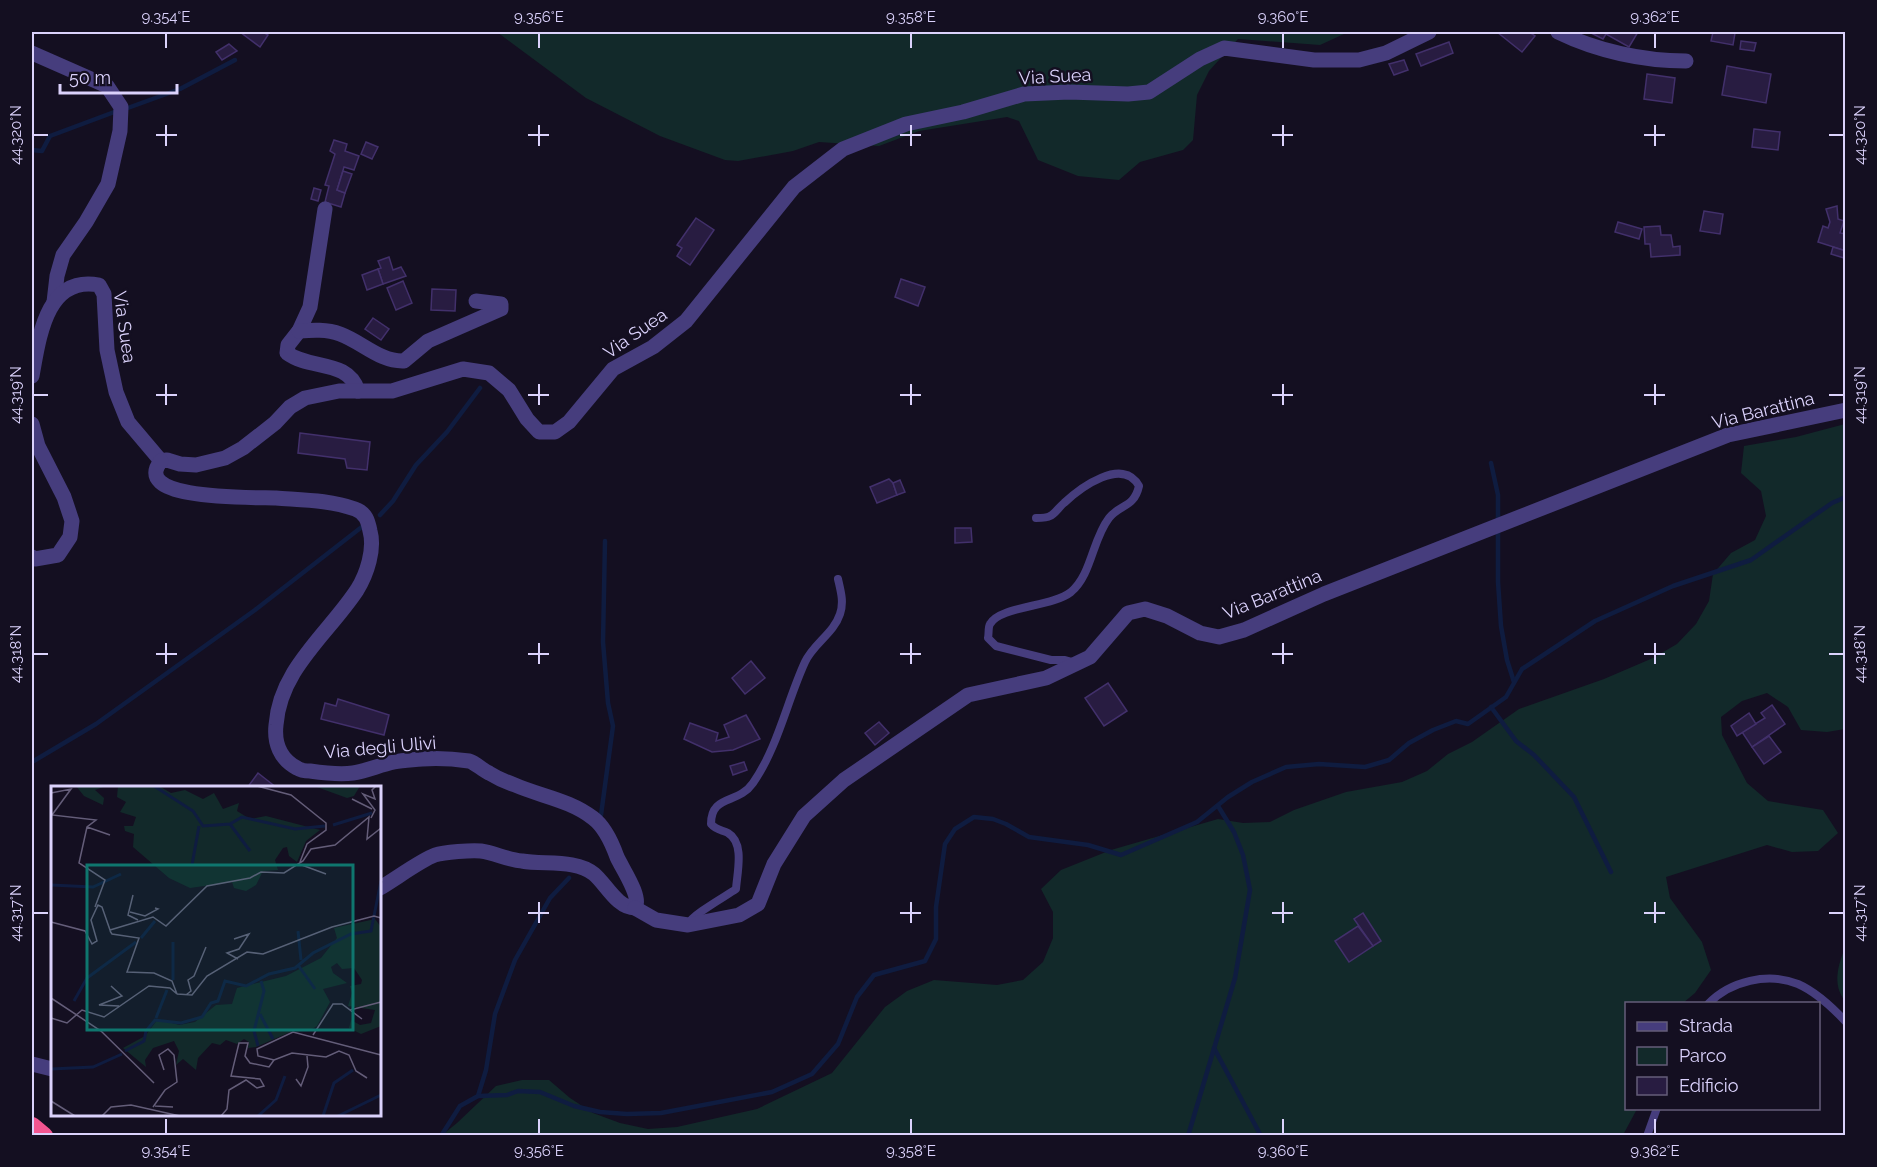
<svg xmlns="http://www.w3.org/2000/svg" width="1877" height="1167" font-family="Raleway,sans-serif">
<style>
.green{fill:#12292a}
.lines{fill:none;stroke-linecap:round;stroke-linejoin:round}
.stream{stroke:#0f1c40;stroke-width:4.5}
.building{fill:#281c41;stroke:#42306b;stroke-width:1.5}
.service{stroke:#463d7d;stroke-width:8}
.minor{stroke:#463d7d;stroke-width:15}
.motorway{stroke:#f35590;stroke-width:18}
.ticks{fill:none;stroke:#dbd2fc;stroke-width:2}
.labels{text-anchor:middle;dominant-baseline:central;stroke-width:5;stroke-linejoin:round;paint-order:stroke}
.street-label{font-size:18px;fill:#dbd2fc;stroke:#140f21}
.inset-river{fill:none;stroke:#0f1c40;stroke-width:3}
.inset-road{fill:none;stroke:#645d79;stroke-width:1.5}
.view{fill:#0f766e;fill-opacity:0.15;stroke:#0f766e;stroke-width:3}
.inset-edge{fill:none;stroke:#dbd2fc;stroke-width:3}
.neatline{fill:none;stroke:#dbd2fc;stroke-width:2}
.ticks-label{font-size:15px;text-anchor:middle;fill:#dbd2fc}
</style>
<rect width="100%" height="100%" fill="#140f21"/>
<g class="green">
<path d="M497 32H1345L1344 34 1320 45 1238 39 1209 71 1197 95 1193 140 1183 150 1140 162 1119 180 1078 176 1038 160 1019 121 1007 117 919 131 879 146 819 142 793 151 738 161 725 160 660 136 586 98Z"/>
<path d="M1845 424V729L1827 732 1801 730 1788 707 1767 693 1742 701 1721 717 1722 735 1747 783 1768 801 1823 810 1838 833 1818 851 1792 852 1767 845 1666 877 1670 898 1702 942 1711 970 1695 993 1683 1003 1626 1004V1108L1637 1109 1623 1135 441 1136 457 1123 496 1086 522 1080H549L570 1098 593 1113 620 1123 648 1129 677 1127 757 1109 832 1073 885 1007 907 991 934 980 997 985 1023 980 1043 962 1053 938V912L1041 889 1061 870 1111 850 1218 819 1243 823 1270 822 1294 810 1346 792 1402 782 1427 771 1448 754 1472 742 1519 709 1604 679 1653 658 1677 644 1696 624 1709 601 1713 574 1731 553 1755 540 1766 516 1761 491 1741 473 1744 446 1796 437Z"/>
<path d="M1845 948V1001C1832 985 1838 965 1845 948Z"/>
</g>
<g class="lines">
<g class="stream">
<path d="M125 109 180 89 235 60"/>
<path d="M32 150 42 151 50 136 117 111"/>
<path d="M1491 463 1498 495V582L1501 626 1507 660 1514 682"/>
<path d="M380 515 393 501 416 465 447 432 480 388"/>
<path d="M1491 707 1516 741 1534 755 1574 797 1611 872"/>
<path d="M32 762 96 724 255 610 363 526"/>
<path d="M601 815 613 726 608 703 603 642 605 541"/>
<path d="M1214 1048 1261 1136"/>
<path d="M478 1096 486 1070 495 1014 515 960 550 898 569 878"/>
<path d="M441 1136 460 1106 478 1096 507 1095 518 1091 540 1092 574 1106 600 1112 627 1114 661 1113 772 1092 812 1074 838 1044 857 997 874 975 925 961 936 939V907L945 844 955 829 974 817 993 819 1006 824 1029 837 1088 845 1121 855 1197 822 1228 797 1252 782 1286 767 1319 764 1365 767 1389 760 1409 743 1433 730 1456 721 1468 724 1506 697 1522 669 1595 621 1673 586 1751 560 1832 503 1846 497"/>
<path d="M1188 1136 1235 978 1250 890 1243 855 1234 832 1218 806"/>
</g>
</g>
<g class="building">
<path d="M240 32H263L268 35 260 47Z"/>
<path d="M1497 32H1529L1535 36 1522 52Z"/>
<path d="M1592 32H1638L1629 47 1606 34 1603 39 1591 33Z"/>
<path d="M1713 32 1735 33 1733 45 1711 41Z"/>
<path d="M1741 41 1756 43 1754 51 1740 49Z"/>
<path d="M1449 42 1453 53 1421 66 1416 54Z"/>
<path d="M229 44 237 51 222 60 216 52Z"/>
<path d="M1404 60 1408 70 1394 75 1389 64Z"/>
<path d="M1727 66 1771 74 1766 103 1722 95Z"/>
<path d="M1647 74 1675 78 1672 103 1644 99Z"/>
<path d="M1754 129 1780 132 1778 150 1752 147Z"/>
<path d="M334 140 347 144 345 151 359 156 354 170 344 167 337 190 345 193 341 207 325 202 329 186 325 185 335 154 330 151Z"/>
<path d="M366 142 378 147 372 159 361 154Z"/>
<path d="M343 171 352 174 345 193 337 190Z"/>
<path d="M314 188 321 190 318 201 311 199Z"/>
<path d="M1837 206 1838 219 1844 221 1840 233 1846 234V251L1818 242 1823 226 1828 228 1830 222 1826 209Z"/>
<path d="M1704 211 1723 214 1720 234 1700 231Z"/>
<path d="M696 218 714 230 690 265 677 256 682 248 677 245Z"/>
<path d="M1618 222 1642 229 1639 239 1615 232Z"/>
<path d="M1660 226 1661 235H1671L1673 247 1680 246V255L1651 257 1650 244H1645L1644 227Z"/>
<path d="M1833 247 1846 251 1844 258 1831 254Z"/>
<path d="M389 257 393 270 401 267 406 276 383 284 378 269 381 268 378 261Z"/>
<path d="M378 269 383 284 367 290 362 275Z"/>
<path d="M901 279 925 287 918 306 895 297Z"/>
<path d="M403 281 412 303 396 310 387 288Z"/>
<path d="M432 289 456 290 455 311 431 310Z"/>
<path d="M373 318 389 329 381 340 365 329Z"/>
<path d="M300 433 370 442 367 470 347 468 345 459 298 453Z"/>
<path d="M889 479 893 483 897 495 877 503 870 487Z"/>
<path d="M900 480 905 492 897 495 893 483Z"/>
<path d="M955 528H971L972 542 955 543Z"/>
<path d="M751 661 765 678 745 694 732 678Z"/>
<path d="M1108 683 1127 711 1104 726 1085 698Z"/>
<path d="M338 699 389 715 384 735 321 719 325 703 336 706Z"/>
<path d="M1772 705 1785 724 1752 747 1742 732 1765 718 1761 713Z"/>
<path d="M1749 713 1756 724 1737 736 1731 726Z"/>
<path d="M746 715 760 739 733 750 712 752 684 739 690 723 718 733 716 741 729 737 724 725Z"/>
<path d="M879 722 889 733 875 745 865 733Z"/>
<path d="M1769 736 1781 752 1764 764 1752 747Z"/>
<path d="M744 762 747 770 733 775 730 766Z"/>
<path d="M258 773 277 788H247Z"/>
<path d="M1363 913 1381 941 1373 946 1354 919Z"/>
<path d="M1358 926 1373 946 1349 962 1335 941Z"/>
</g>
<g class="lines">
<g class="service">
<path d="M1036 518C1040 518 1047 518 1050 516 1055 514 1059 507 1064 503 1080 488 1123 456 1139 486 1134 508 1120 504 1109 518 1092 540 1092 574 1071 592 1052 607 1000 606 990 624 988 627 989 634 988 638L996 646 1051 660H1065L1076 663"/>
<path d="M689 923C692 915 726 896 736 889 737 873 745 843 728 833 722 830 716 830 711 824 711 794 738 805 753 783 778 747 787 701 805 662 813 644 834 633 840 614 844 602 841 592 838 579"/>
<path d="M1708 1004C1730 981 1768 972 1798 984 1816 992 1833 1008 1846 1022"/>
<path d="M1647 1136 1657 1108"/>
</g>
<g class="minor">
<path d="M1558 32C1597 51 1643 61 1686 61"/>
<path d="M32 53 107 86 121 107 120 131 108 184 86 222 63 255 57 276 54 302"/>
<path d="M325 209 310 307 299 331 288 345 287 353C310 370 348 359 358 391"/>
<path d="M299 331C312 330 327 329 340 334 362 342 380 362 404 361L428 341 501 309V304L476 301"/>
<path d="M32 376C39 338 46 275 99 285L104 294 107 350 116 392 128 422 161 461 167 460 180 464 196 465 225 458 243 448 275 423 290 407 305 398 339 391H392L463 369 489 373 509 390 527 419 539 432H555L569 422 613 369 653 347 686 321 794 187 843 149 906 124 963 112 1024 94 1069 92 1128 94 1149 92 1200 59 1224 48 1314 60H1359L1386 53 1429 32"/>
<path d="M32 424 38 446 64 497 72 521 70 537 58 555 35 559 32 557"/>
<path d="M161 461C128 502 262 497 276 498 303 500 330 500 355 509 366 513 368 521 370 531 375 549 367 574 357 590 328 634 280 669 276 725 274 743 280 759 297 768 300 770 306 771 310 771 324 773 339 775 353 773 366 771 380 765 394 762 403 760 412 760 422 759 436 758 455 759 469 761 476 763 482 770 489 773 497 778 506 782 515 785 540 796 570 800 593 818 605 827 612 843 617 857 623 870 642 897 635 908 617 908 606 884 594 874 576 859 544 865 522 861 508 860 495 853 481 851 472 850 444 852 435 855 421 860 394 880 380 888"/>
<path d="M635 908 656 920 688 925 739 915 758 904 774 864 804 816 844 780 968 695 1046 678 1090 657 1128 613 1145 609 1167 616 1200 633 1219 637 1244 630 1324 594 1728 435 1846 410"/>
<path d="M32 1064 52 1069"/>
</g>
<path class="motorway" d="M32 1126 44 1136"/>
</g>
<path class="ticks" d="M166 33V48M539 33V48M911 33V48M1283 33V48M1655 33V48M166 125V146M539 125V146M911 125V146M1283 125V146M1655 125V146M33 135H48M156 135H177M528 135H549M900 135H921M1272 135H1293M1644 135H1665M1829 135H1844M166 384V405M539 384V405M911 384V405M1283 384V405M1655 384V405M33 395H48M156 395H177M528 395H549M900 395H921M1272 395H1293M1644 395H1665M1829 395H1844M166 643V664M539 643V664M911 643V664M1283 643V664M1655 643V664M33 654H48M156 654H177M528 654H549M900 654H921M1272 654H1293M1644 654H1665M1829 654H1844M539 902V923M911 902V923M1283 902V923M1655 902V923M33 913H48M528 913H549M900 913H921M1272 913H1293M1644 913H1665M1829 913H1844M166 1119V1134M539 1119V1134M911 1119V1134M1283 1119V1134M1655 1119V1134"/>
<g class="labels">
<g class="street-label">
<text transform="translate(1055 76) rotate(-3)">Via Suea</text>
<text transform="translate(125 327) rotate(82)">Via Suea</text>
<text transform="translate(635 333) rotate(-35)">Via Suea</text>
<text transform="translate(1763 410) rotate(-14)">Via Barattina</text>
<text transform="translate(1272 594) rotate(-22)">Via Barattina</text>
<text transform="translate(380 747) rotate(-5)">Via degli Ulivi</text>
</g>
</g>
<g transform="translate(51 786)">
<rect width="330" height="330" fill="#140f21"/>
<path d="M25 0H55L44 4 53 12 52 19 33 10ZM67 0H108L120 7 134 4 152 13 163 7 172 23 188 17 186 25 199 33 215 30 269 44 255 55 246 76 238 70 236 61 232 62 224 74 227 84 212 85 205 99 195 105 183 102 181 96 139 102 118 92 82 61 83 48 74 45 73 40H82L85 31 69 26 75 16 66 11ZM263 0H309L303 10 296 12ZM324 133 330 141V240L310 248 298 242 300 234 309 239 320 237 324 224 297 220 301 207 299 200 310 198 311 194 303 182 291 183 286 177 280 181 282 187 296 197 272 203 279 216 266 240 258 245 244 244 205 261 197 262 198 256 193 253 186 258 175 254 169 259 161 257 147 272 145 284 132 273 125 279 128 265 123 255 102 262 94 274 95 281 72 262 94 250 107 233 128 239 144 236 165 219 181 218 186 202 235 190 270 172 286 152 283 142Z" fill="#12292a"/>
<path class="inset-river" d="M103 0 142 25 152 40 179 38 191 31 244 43 274 40M179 38 199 65M282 39 321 27M141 79 148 40M0 99 42 101 70 88M247 145 250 174M90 152 104 135M247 179 264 203M122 194V156M23 215 36 192 85 156M209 228 222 253M105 232 116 204M207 260 203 245 213 205 210 195M74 265 93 255 95 245 104 234 130 237 151 231 160 217 167 215 174 195 195 200 218 188 244 182 262 167 300 148 320 145 330 95M0 283 42 281 71 268M207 330 225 314 234 290M272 330 283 297 302 284M287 330 330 309"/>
<path class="inset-road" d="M206 0 240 9 275 37V44L256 58 249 76M0 7 20 3 1 29 45 34 36 41 28 77 54 94 44 121M301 13 321 23M320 32 324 24 312 8 324 13 321 4 325 0M36 41 59 49M248 78 275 88M82 109 77 129 87 134M79 126 94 130 107 123 104 122M0 136 34 145 41 158 46 155 40 134 47 119 51 121 59 144 102 131 115 140 156 100 199 92 210 86 233 87 252 75 260 63 284 59 318 31 316 53 330 42M183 153 198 148 188 163 176 167 187 173M60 200 71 210 48 219 68 220M126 208 141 209 156 190 196 166 212 168 281 141 323 130 330 132M135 209 140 205 137 194 143 190 155 161M0 212 50 245 103 297M299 224 330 216M0 232 16 237 31 224 53 231 98 200 119 202 126 208 121 195 103 187 76 186 88 152 61 148 59 145M262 249 282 218H291L311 233M223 274 207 270 206 263 242 246 330 269M223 274 241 267 275 271 288 265 298 269 305 285 316 292M245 293 250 300 257 281 256 270M0 315 24 330M104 320 122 321M102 321 114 304 126 296 123 269 117 263 108 269 113 284M51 330 60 321 80 319 129 330M170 330 176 323 178 304 195 294 206 302 213 300 209 293 180 290 188 257H197L194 270 199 277 218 281 223 274"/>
<path class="view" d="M36 79H302V244H36Z"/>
<rect width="330" height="330" class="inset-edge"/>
</g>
<rect width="1877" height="1167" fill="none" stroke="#140f21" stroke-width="66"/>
<rect x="1625" y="1002" width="195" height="108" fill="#140f21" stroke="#645d79" stroke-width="1.5"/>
<rect x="1637" y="1022" width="30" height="9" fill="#463d7d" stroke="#645d79" stroke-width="1.5"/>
<text x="1679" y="1032" font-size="18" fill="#dbd2fc">Strada</text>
<rect x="1637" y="1047" width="30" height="18" fill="#12292a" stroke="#645d79" stroke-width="1.5"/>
<text x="1679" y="1062" font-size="18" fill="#dbd2fc">Parco</text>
<rect x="1637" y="1077" width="30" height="18" fill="#281c41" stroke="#645d79" stroke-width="1.5"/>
<text x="1679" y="1092" font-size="18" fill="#dbd2fc">Edificio</text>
<path d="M60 84v9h117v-9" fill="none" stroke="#dbd2fc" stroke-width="3"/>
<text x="69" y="84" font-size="18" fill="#dbd2fc" stroke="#140f21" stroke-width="4.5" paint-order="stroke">50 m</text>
<rect x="33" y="33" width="1811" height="1101" class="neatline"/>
<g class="ticks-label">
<text x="166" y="22">9.354°E</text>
<text x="539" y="22">9.356°E</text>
<text x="911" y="22">9.358°E</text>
<text x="1283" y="22">9.360°E</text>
<text x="1655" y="22">9.362°E</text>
<text transform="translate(16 135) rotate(-90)" y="5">44.320°N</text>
<text transform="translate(1860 135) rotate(-90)" y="5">44.320°N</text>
<text transform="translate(16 395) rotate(-90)" y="5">44.319°N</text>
<text transform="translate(1860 395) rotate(-90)" y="5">44.319°N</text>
<text transform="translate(16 654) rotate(-90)" y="5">44.318°N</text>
<text transform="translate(1860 654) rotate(-90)" y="5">44.318°N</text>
<text transform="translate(16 913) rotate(-90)" y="5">44.317°N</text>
<text transform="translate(1860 913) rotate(-90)" y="5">44.317°N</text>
<text x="166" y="1156">9.354°E</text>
<text x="539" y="1156">9.356°E</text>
<text x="911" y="1156">9.358°E</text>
<text x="1283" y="1156">9.360°E</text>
<text x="1655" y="1156">9.362°E</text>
</g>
</svg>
